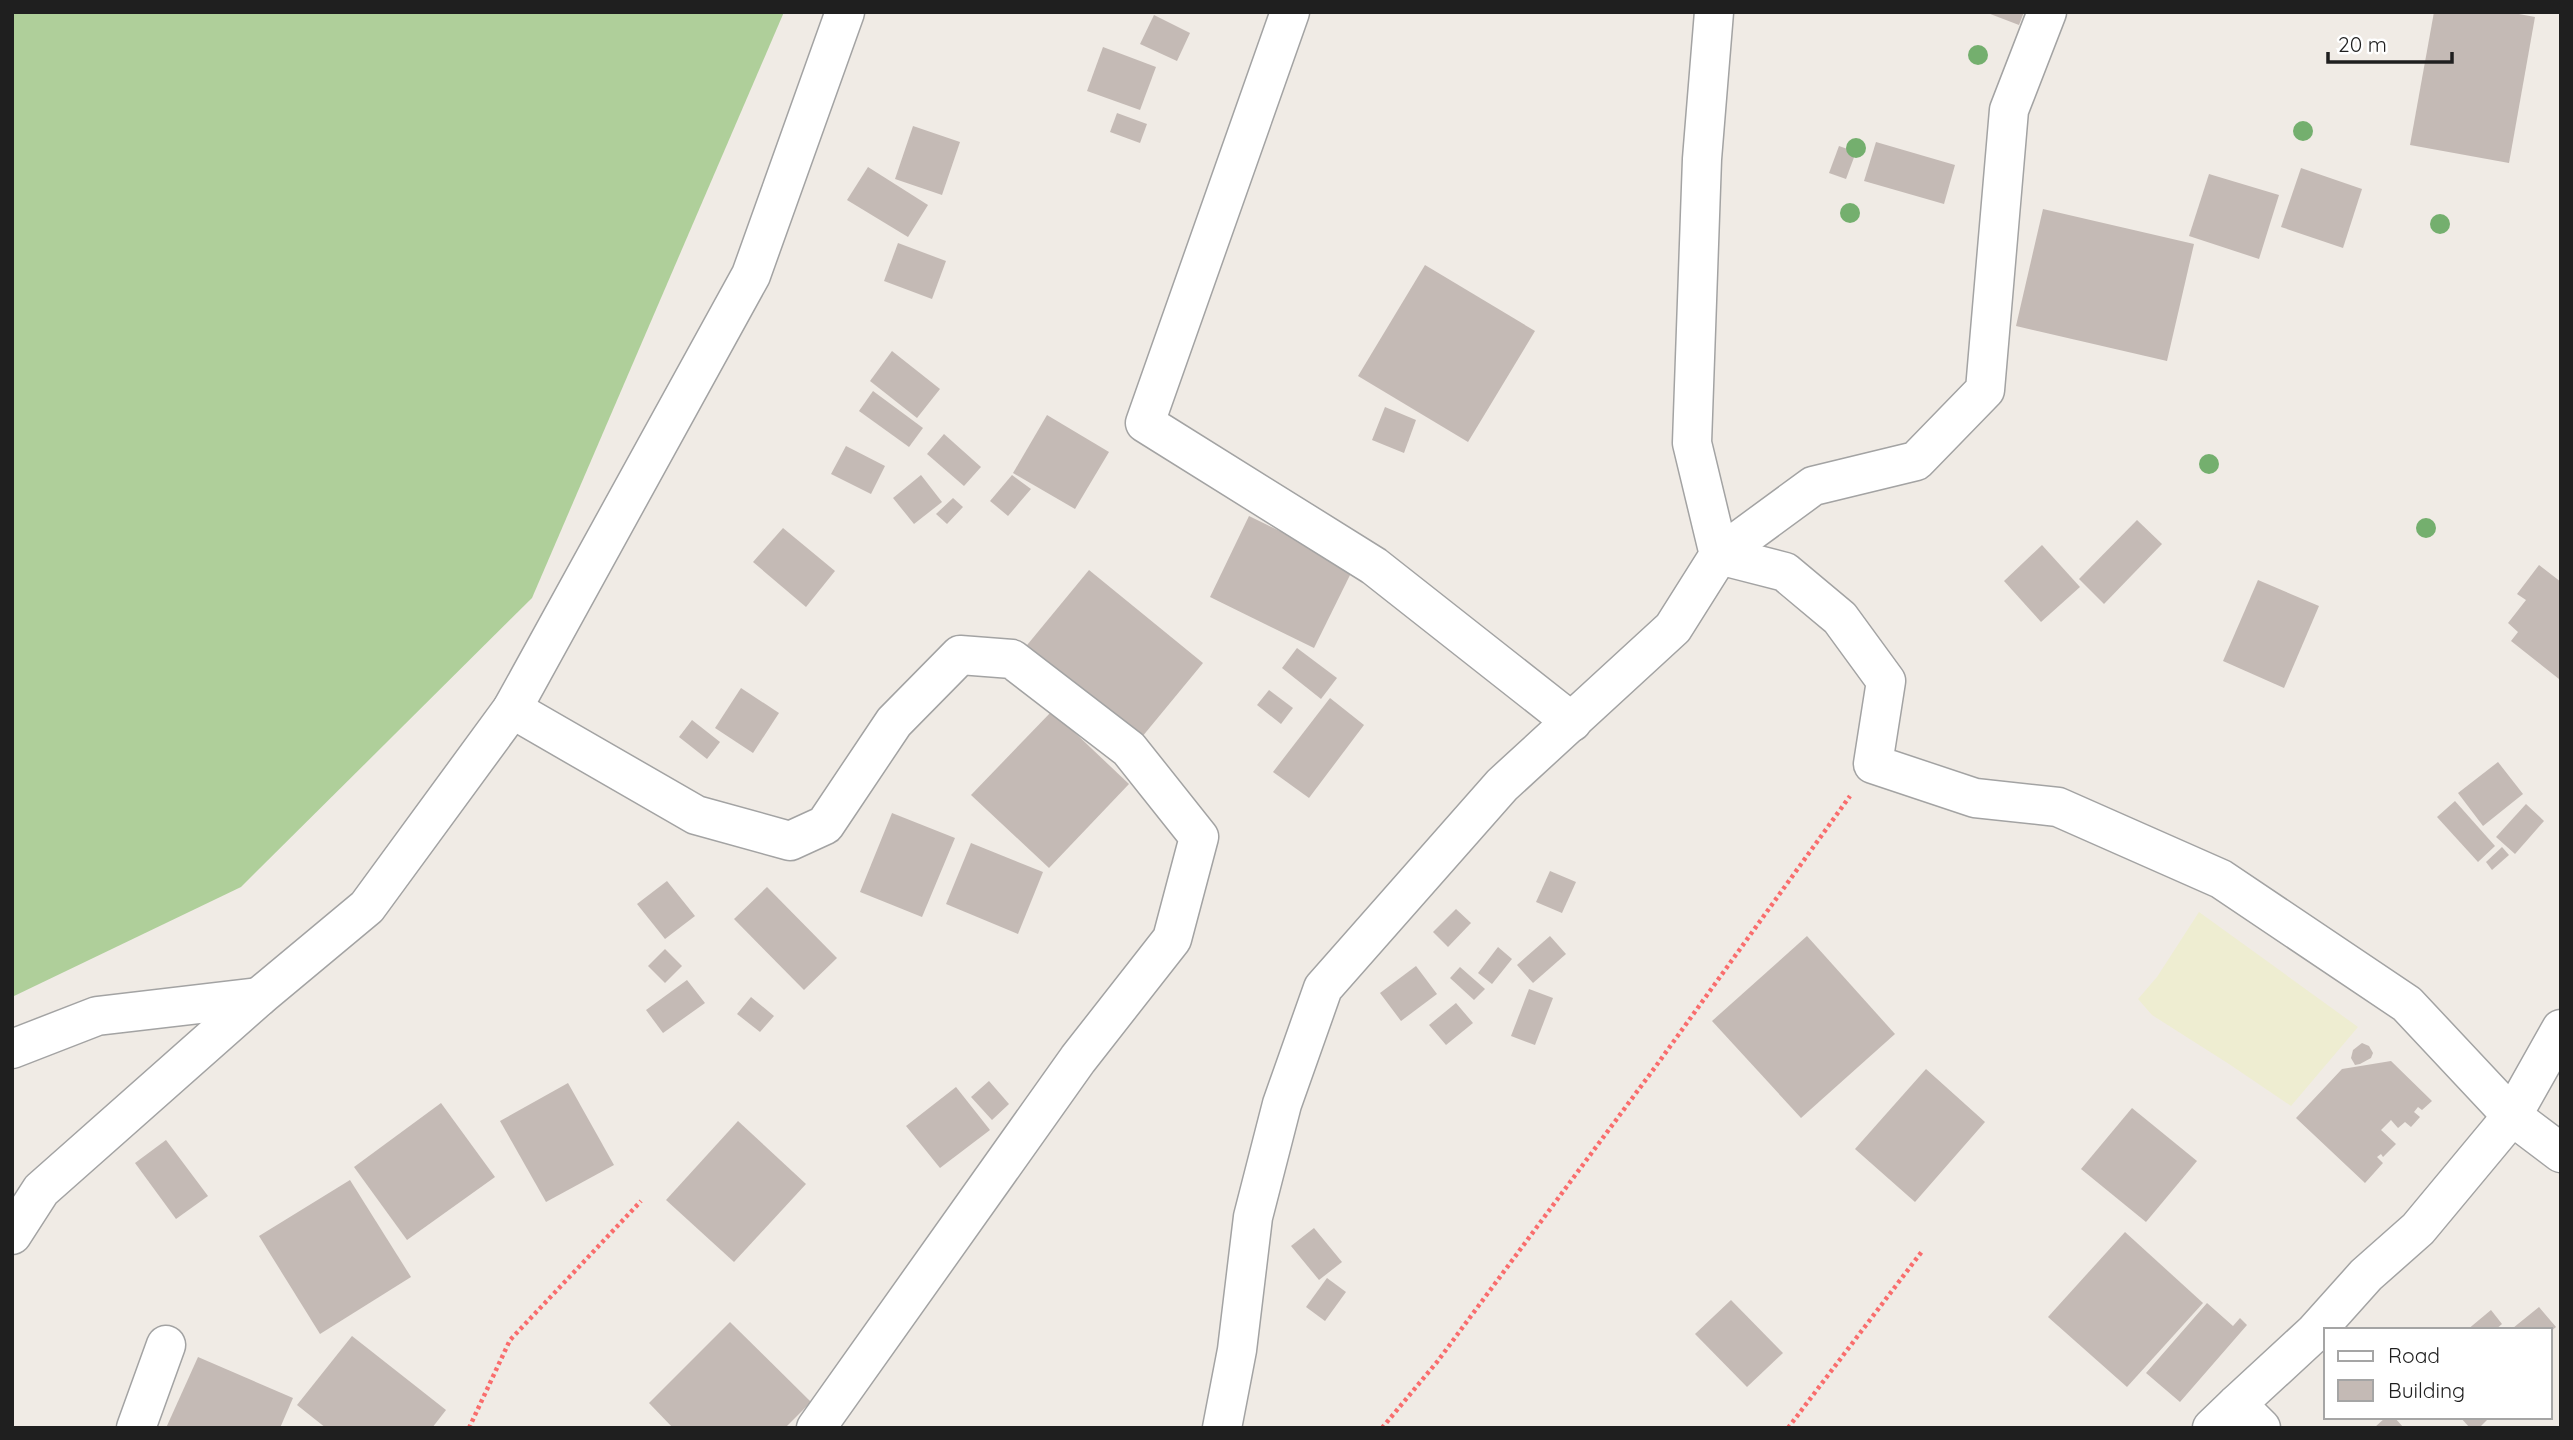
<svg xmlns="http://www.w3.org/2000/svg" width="2573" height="1440" font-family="Quicksand,sans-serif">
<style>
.farmland{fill:#eeedd1}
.forest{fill:#afcf9a}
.building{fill:#c4bab5}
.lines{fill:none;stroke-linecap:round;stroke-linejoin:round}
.minor-casing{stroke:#a3a3a3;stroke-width:41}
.path{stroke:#f96d6d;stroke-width:4.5;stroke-dasharray:3.5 3.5;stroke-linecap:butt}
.minor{stroke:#fff;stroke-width:38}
.tree{fill:#74af6e}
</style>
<rect width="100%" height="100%" fill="#f0ebe5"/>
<path class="farmland" d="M2199 912 2358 1027 2291 1106 2229 1064 2152 1015 2138 999 2157 977Z"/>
<path class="forest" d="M12 12H784L532 598 241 887 12 997Z"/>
<g class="building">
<path d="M1985 12H2024L2019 25Z"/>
<path d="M2434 12H2508L2535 17 2509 163 2410 145Z"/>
<path d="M1154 15 1190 33 1177 61 1140 44Z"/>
<path d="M1103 47 1156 67 1140 110 1087 91Z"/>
<path d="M1117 113 1147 124 1140 143 1110 132Z"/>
<path d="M913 126 960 142 942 195 895 179Z"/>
<path d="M1876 142 1955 165 1944 204 1864 181Z"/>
<path d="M1839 146 1856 152 1846 179 1829 173Z"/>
<path d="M868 167 928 205 908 237 847 200Z"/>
<path d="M2301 168 2362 189 2343 248 2281 227Z"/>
<path d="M2209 174 2279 195 2259 259 2189 236Z"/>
<path d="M2043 209 2194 244 2167 361 2016 326Z"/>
<path d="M898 243 946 261 932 299 884 281Z"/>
<path d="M1425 265 1535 331 1468 442 1358 376Z"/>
<path d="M892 351 940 389 917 418 870 381Z"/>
<path d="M873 391 923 428 909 447 859 411Z"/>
<path d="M1385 407 1416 420 1404 453 1372 440Z"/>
<path d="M1047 415 1109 452 1075 509 1013 473Z"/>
<path d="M944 434 981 467 964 486 927 454Z"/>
<path d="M846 446 885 466 871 494 831 474Z"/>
<path d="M921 475 942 502 914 524 893 498Z"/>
<path d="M1012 475 1031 489 1008 516 990 501Z"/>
<path d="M953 498 963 507 947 524 936 514Z"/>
<path d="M1249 516 1354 567 1314 648 1210 597Z"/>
<path d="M2137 520 2162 544 2104 604 2079 579Z"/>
<path d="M783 528 835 571 806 607 753 562Z"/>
<path d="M2042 545 2080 587 2041 622 2004 581Z"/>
<path d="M2539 565 2561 582 2559 679 2511 641 2518 632 2508 623 2526 600 2517 594Z"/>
<path d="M1089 570 1203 663 1137 743 1023 650Z"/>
<path d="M2258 580 2319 606 2284 688 2223 661Z"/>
<path d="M1297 648 1337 678 1321 699 1282 668Z"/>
<path d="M741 688 779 713 753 753 715 728Z"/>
<path d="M1269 690 1293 708 1281 724 1257 705Z"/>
<path d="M1330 698 1364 725 1309 798 1273 772Z"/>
<path d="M1052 711 1129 784 1049 868 971 795Z"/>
<path d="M692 720 720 742 707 759 679 737Z"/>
<path d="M2498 762 2523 794 2483 826 2458 793Z"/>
<path d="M2455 801 2495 846 2478 862 2437 817Z"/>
<path d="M2526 804 2544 821 2515 854 2496 837Z"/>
<path d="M892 813 955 838 922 917 860 892Z"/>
<path d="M971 843 1043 872 1018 934 946 904Z"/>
<path d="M2502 847 2509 855 2492 870 2486 862Z"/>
<path d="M1550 871 1576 882 1562 913 1536 902Z"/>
<path d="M667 881 695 916 665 939 637 904Z"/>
<path d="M767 887 837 958 804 990 734 919Z"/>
<path d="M1456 909 1471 923 1448 947 1433 932Z"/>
<path d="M1550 936 1566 954 1533 983 1517 965Z"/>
<path d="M1807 936 1895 1034 1801 1118 1712 1021Z"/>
<path d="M1498 947 1512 959 1492 984 1478 973Z"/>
<path d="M665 949 682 966 665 983 648 966Z"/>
<path d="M1416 966 1437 994 1401 1021 1380 993Z"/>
<path d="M1460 967 1485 989 1474 1000 1450 978Z"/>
<path d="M687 980 705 1003 663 1033 646 1010Z"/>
<path d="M1529 989 1553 998 1535 1045 1511 1036Z"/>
<path d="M751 997 774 1016 760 1032 737 1014Z"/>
<path d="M1456 1003 1473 1023 1446 1045 1429 1025Z"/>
<path d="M2362 1043 2369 1046 2373 1053 2371 1058 2360 1064 2355 1065 2351 1058 2353 1050Z"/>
<path d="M2391 1061 2432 1101 2422 1110 2418 1107 2414 1112 2420 1117 2411 1127 2405 1122 2398 1128 2391 1120 2381 1130 2396 1144 2383 1157 2381 1154 2377 1157 2383 1163 2365 1183 2296 1118 2342 1069Z"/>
<path d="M1926 1069 1985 1122 1915 1202 1855 1149Z"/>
<path d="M989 1081 1009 1104 992 1120 971 1097Z"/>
<path d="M568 1083 614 1165 546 1202 500 1121Z"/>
<path d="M956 1087 990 1130 940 1168 906 1126Z"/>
<path d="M441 1103 495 1177 407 1240 354 1167Z"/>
<path d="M2132 1108 2197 1161 2146 1222 2081 1169Z"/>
<path d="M738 1121 806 1184 734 1262 666 1200Z"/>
<path d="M166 1140 208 1196 176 1219 135 1163Z"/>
<path d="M350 1180 411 1277 320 1334 259 1236Z"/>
<path d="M1314 1228 1342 1262 1319 1280 1291 1246Z"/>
<path d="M2125 1232 2203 1303 2127 1387 2048 1317Z"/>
<path d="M1327 1278 1346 1292 1325 1321 1306 1307Z"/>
<path d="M1731 1300 1783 1353 1747 1387 1695 1334Z"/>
<path d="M2207 1303 2233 1326 2240 1318 2247 1325 2180 1402 2146 1373Z"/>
<path d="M2539 1307 2556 1327 2550 1332V1330H2515L2513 1328Z"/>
<path d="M2491 1310 2502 1324 2495 1330H2467Z"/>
<path d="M730 1322 811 1402 785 1428H673L649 1403Z"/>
<path d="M352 1336 446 1410 432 1428H326L297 1405Z"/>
<path d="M198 1357 293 1398 280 1428H166Z"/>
<path d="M2386 1417H2394L2404 1428H2374Z"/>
<path d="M2460 1417H2490L2479 1428H2470Z"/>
</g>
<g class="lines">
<defs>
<g id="minor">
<path d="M1290 12 1145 423 1374 566 1572 722"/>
<path d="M1719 555 1785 572 1840 618 1886 681 1873 764 1975 798 2058 807 2221 879 2407 1004 2512 1116 2561 1153"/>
<path d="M1719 555 1813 486 1916 461 1985 390 2009 110 2047 12"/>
<path d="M512 709 696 815 790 841 825 825 894 722 960 655 1012 659 1129 749 1199 837 1172 939 1078 1059 816 1428"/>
<path d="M12 1049 97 1016 259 997"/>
<path d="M12 1235 41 1190 259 997 367 907 512 709 751 275 845 12"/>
<path d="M136 1428 166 1345"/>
<path d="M1222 1428 1237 1350 1253 1217 1282 1104 1323 988 1502 785 1673 628 1719 555 1692 443 1702 159 1714 12"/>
<path d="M2212 1428 2237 1404"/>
<path d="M2261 1428 2237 1404 2315 1332 2366 1275 2418 1229 2512 1116 2561 1029"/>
</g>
</defs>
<use href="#minor" class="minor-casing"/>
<g class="path">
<path d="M469 1428 510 1340 641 1201"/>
<path d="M1382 1428 1437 1362 1656 1066 1850 796"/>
<path d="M1788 1428 1923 1250"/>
</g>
<use href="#minor" class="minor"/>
</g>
<g class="tree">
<circle cx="1978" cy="55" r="10"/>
<circle cx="2303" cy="131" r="10"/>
<circle cx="1856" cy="148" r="10"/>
<circle cx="1850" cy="213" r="10"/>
<circle cx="2440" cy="224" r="10"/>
<circle cx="2209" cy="464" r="10"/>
<circle cx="2426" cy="528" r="10"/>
</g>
<rect width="2573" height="1440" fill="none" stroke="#1f1f1f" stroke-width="28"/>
<rect x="2324" y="1328" width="228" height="91" fill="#ffffff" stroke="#a5a5a5" stroke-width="2"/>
<rect x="2338" y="1351" width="35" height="10" fill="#ffffff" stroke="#a5a5a5" stroke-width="2"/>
<text x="2388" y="1363" font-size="21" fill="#1f1f1f">Road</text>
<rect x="2338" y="1380" width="35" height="21" fill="#c4bab5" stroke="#a5a5a5" stroke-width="2"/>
<text x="2388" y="1398" font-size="21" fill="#1f1f1f">Building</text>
<path d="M2328 52v10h124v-10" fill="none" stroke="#1f1f1f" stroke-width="3.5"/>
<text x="2338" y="52" font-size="21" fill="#1f1f1f" stroke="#ffffff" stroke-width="5" paint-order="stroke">20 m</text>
</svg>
